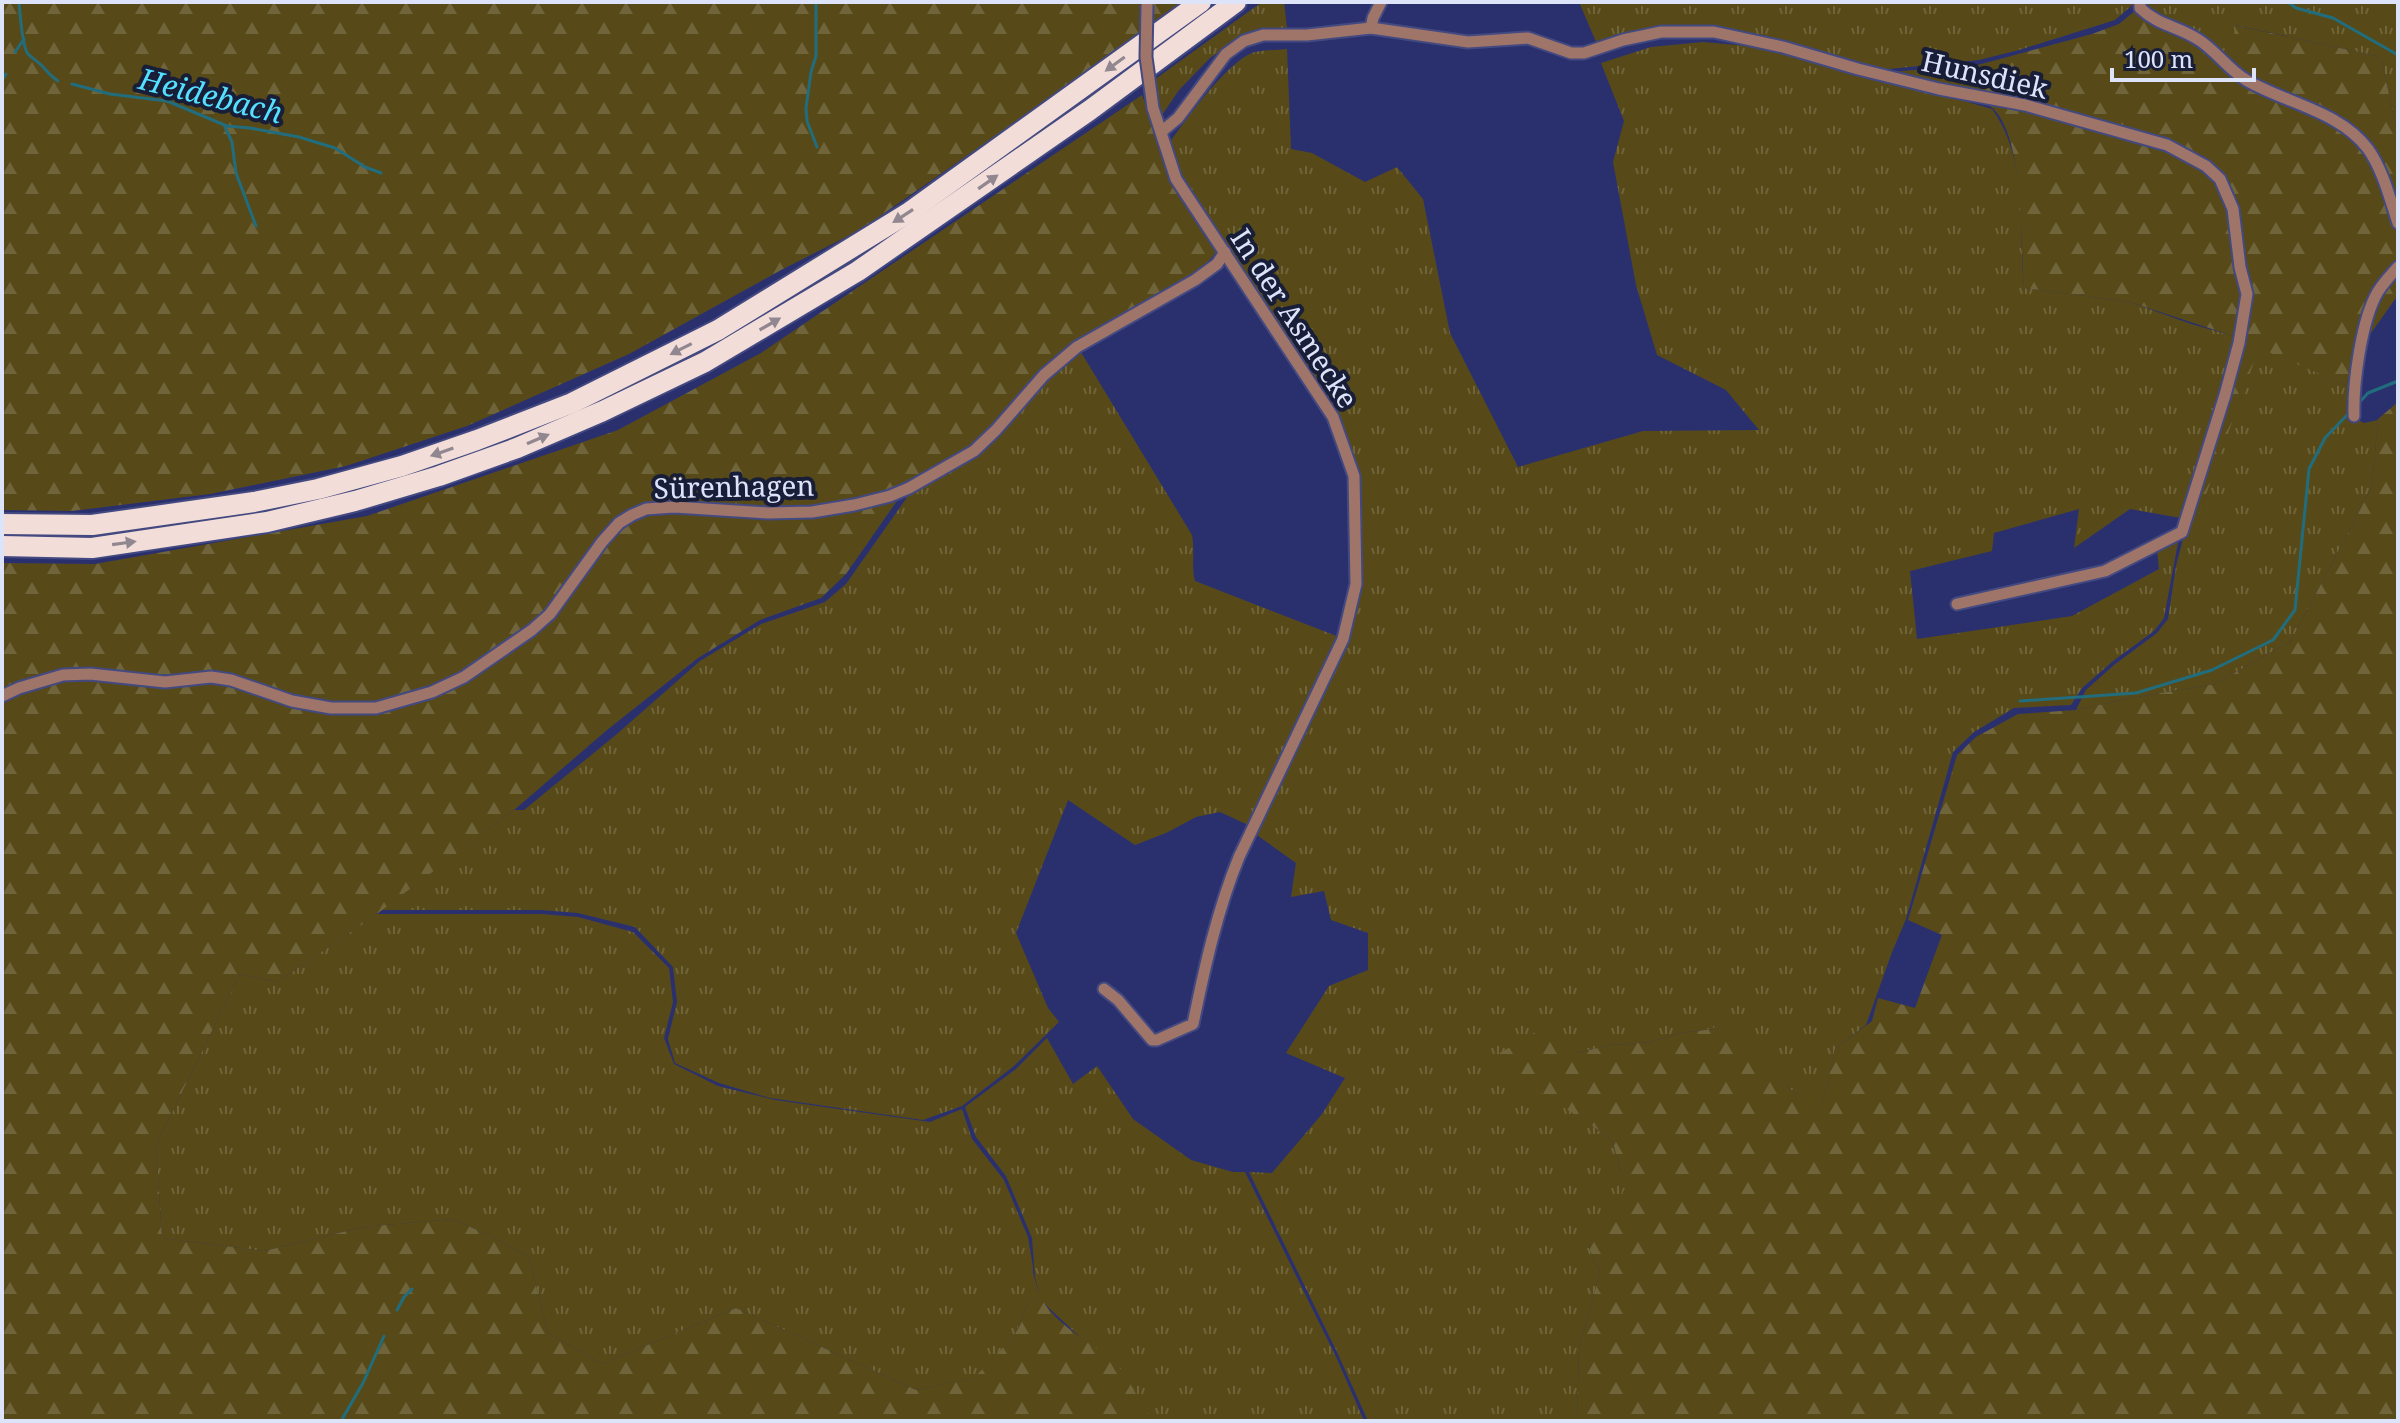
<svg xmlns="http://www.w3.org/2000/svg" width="2400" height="1423" font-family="'Noto Serif',serif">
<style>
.grass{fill:url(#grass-tufts)}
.forest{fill:url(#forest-firs)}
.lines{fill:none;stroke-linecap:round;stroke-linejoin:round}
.stream{stroke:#226d7d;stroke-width:3}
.street-casing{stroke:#434981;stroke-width:15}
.highway-casing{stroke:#434981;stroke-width:24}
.street{stroke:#9f7469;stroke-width:11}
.highway{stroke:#f3ddd8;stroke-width:20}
.street-bridge-casing{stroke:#434981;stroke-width:15;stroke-linecap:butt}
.street-bridge{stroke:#9f7469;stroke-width:11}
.oneway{fill:#908790}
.labels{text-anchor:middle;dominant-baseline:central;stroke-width:8;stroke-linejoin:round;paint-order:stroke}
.street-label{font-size:28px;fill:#dde3f9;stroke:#181d38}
.water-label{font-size:30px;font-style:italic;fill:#54e0fe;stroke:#181d38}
</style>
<defs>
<pattern id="grass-tufts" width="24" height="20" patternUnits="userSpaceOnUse" patternTransform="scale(2)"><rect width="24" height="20" fill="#574a18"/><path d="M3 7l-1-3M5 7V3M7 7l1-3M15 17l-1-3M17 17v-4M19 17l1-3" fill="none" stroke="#6f643a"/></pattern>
<pattern id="forest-firs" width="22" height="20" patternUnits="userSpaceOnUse" patternTransform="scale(2)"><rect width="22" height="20" fill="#574a18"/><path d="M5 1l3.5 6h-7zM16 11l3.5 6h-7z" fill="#6f643a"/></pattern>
</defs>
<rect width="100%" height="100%" fill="#2a306e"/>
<g class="grass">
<path d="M1262 2H1284L1287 28 1250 31 1210 58 1179 90 1162 115 1154 80Z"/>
<path d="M1579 2H2136L2115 20 2019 50 1979 60 1879 70 1717 27 1669 28 1597 44Z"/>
<path d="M2144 2H2398V136L2381 57 2235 25 2236 70 2143 7Z"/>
<path d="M1703 42 1782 49 1992 109C2029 160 2018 229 2024 288L2130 302 2191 324 2237 337 2181 518 2130 509 2074 548 2079 509 1994 533 1992 551 1910 571 1917 639 2072 616 2159 569 2157 549 2179 537 2164 618 2154 631 2113 661 2082 688 2071 705 2014 708 1974 732 1953 752 1906 919 1892 952 1866 1025 1835 1049 1821 1110 1790 1089 1723 1015 1713 1029 1681 1033 1650 1042 1612 1045 1575 1053 1593 1126 1613 1142 1620 1170 1629 1185 1588 1246 1600 1272 1579 1348 1577 1421H1368L1337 1352 1249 1172 1272 1173 1322 1114 1345 1078 1286 1053 1329 986 1368 970V933L1331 920 1324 891 1291 897 1296 863 1254 833 1354 612 1358 476 1351 449 1335 415 1180 177 1168 145C1184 122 1229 59 1255 52 1265 50 1276 50 1287 49L1291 149 1312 153 1365 182 1397 167 1423 199 1450 333 1518 467 1643 431 1759 430 1726 390 1657 355 1636 285 1613 162 1624 121 1601 63 1651 47Z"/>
<path d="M2259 347 2346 385 2356 361 2353 417 2364 423 2378 420 2372 487 2291 641 2215 684 2130 698 2076 710 2086 690 2114 665 2157 633 2168 619 2176 566 2188 520 2196 521Z"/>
<path d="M1079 349 1192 535C1195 552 1191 567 1195 581L1339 637 1249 830 1246 824 1220 812 1196 817 1166 833 1135 845 1068 800 1016 933 1048 1008 1059 1022 1014 1066 962 1106 923 1120 770 1098 719 1083 675 1063 668 1039 677 1002 673 967 635 927 578 913 541 910H381L514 810H524L617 734 700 661 761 624 825 602 846 584 913 489Z"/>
<path d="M377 914H541L578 917 633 932 669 968 673 1002 664 1038 674 1064 718 1086 775 1100 930 1122 962 1109 972 1139 1004 1180 1028 1237 1033 1267V1285L1030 1300 1014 1336 975 1378 916 1390 736 1308 602 1364 548 1333 529 1257 491 1236 452 1219 363 1227 264 1251 162 1238 156 1145 240 974 277 982Z"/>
<path d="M1047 1038 1073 1084 1097 1066 1133 1119 1191 1160 1233 1172H1245L1337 1359 1364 1421H1154L1145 1412 1120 1369 1082 1339 1049 1308 1040 1298 1035 1277 1032 1238 1006 1176 976 1137 965 1107 1016 1069Z"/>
</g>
<g class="forest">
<path d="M2 2H1188L860 230 783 269 629 354 467 426 346 466 210 494 72 511 2 510Z"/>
<path d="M2136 10 2185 35 2236 70 2234 25 2381 57 2398 136V295L2361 347 2346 385 2259 348 2196 522 2181 518 2236 337 2130 302 2024 288C2020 245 2026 132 1989 105 1983 101 1972 100 1965 97 1940 89 1915 81 1890 72L1978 65 2092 34 2119 24Z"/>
<path d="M1142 95 1174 181 1218 250 1194 278 1076 345 972 449 908 485 846 574 821 598 760 620 698 658 607 730 514 810 373 917 277 982 240 974 156 1145 162 1238 264 1251 363 1227 452 1219 491 1236 529 1257 548 1333 602 1364 736 1308 916 1390 974 1378 1014 1336 1030 1300 1032 1271C1036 1280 1037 1292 1043 1301 1061 1330 1096 1344 1119 1368 1133 1383 1139 1405 1154 1421H2V563L95 564 367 516 618 430 761 353Z"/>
<path d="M2398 402V1421H1577L1579 1348 1600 1272 1588 1246 1628 1184 1620 1170 1613 1142 1593 1126 1493 1063 1500 1053 1539 1030 1575 1053 1612 1045 1650 1042 1681 1033 1713 1029 1723 1014 1790 1089 1821 1109 1835 1049 1872 1021 1878 998 1915 1008 1942 935 1908 920 1957 755 1976 737 2018 714 2076 710 2130 698 2215 684 2291 641 2372 487 2378 419Z"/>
</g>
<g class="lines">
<g class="stream">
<path d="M19 2C20 14 22 46 28 54 33 59 39 62 44 68 49 74 52 77 58 81"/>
<path d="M816 2V56L811 72 806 108 807 121 817 147"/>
<path d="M2288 2 2296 8 2333 18 2398 55"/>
<path d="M15 52 24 39"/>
<path d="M2 80 6 74"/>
<path d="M72 84 110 94 167 101 227 126 250 128 299 137 335 148 365 167 381 173"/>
<path d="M225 127 232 142 236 173 256 226"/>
<path d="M2357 405 2368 393 2398 381"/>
<path d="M2020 701 2136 693 2212 670 2273 640 2295 610 2309 469 2325 438 2349 413"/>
<path d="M397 1310 404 1297 412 1289"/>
<path d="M341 1421 363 1383 384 1336"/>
</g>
<defs>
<g id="street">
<path d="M2140 2V8C2159 26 2178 26 2199 40 2216 51 2228 69 2246 80 2285 103 2340 111 2368 149 2383 170 2390 199 2398 223"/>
<path d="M1371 28 1373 18 1381 2"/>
<path d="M1161 132 1178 118 1226 54 1244 41 1263 35H1307L1371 28 1468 42 1528 38 1571 53H1584L1623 40 1661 32H1714L1783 47 1858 69 1939 89 2025 105 2167 145 2206 166 2220 179 2233 209 2240 267 2247 294 2239 343 2225 395 2182 532 2105 571 1957 604"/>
<path d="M2354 416C2353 383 2361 326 2375 297 2380 286 2390 276 2398 267"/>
<path d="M2 696 19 688 63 675 90 674 165 682 211 677 231 680 292 701 331 708H376L432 692 464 677 532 630 550 614 602 542 619 523 632 515 646 509 674 507 768 513 812 512 854 505 890 496 909 488 974 451 996 430 1044 375 1077 347 1195 280 1217 264 1225 252"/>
<path d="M1104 989 1118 1000 1152 1040H1157L1193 1024C1205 966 1217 911 1239 857L1343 639 1356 584 1354 476 1333 417 1176 179 1153 108"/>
</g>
<g id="highway">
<path d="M2 524 92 525 254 502 318 489 402 466 477 440 572 403 718 330 908 213 1201 2"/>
<path d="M2 546 92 548 267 522 355 501 439 476 517 448 603 411 705 362 858 271 1090 110 1236 2"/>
</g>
</defs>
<use href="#street" class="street-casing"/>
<use href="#highway" class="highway-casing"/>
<use href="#street" class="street"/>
<use href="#highway" class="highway"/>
<defs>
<path id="street-bridge" d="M1147 5 1146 57 1153 108"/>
</defs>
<use href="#street-bridge" class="street-bridge-casing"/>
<use href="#street-bridge" class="street-bridge"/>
</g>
<defs><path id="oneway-solid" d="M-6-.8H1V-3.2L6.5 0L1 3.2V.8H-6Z" transform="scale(2)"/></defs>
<g class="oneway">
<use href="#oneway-solid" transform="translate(1115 64) rotate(144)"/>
<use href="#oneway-solid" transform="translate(988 182) rotate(-35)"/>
<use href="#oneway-solid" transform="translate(903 216) rotate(147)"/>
<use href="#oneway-solid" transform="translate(770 324) rotate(-30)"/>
<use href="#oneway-solid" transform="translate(681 349) rotate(153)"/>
<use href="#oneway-solid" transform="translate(538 439) rotate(-23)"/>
<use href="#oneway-solid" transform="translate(442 452) rotate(161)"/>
<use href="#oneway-solid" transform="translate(124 543) rotate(-8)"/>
</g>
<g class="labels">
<g class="street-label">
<text transform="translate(1985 74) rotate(13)">Hunsdiek</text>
<text transform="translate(1295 318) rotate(57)">In der Asmecke</text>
<text transform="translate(734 486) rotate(-1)">Sürenhagen</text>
</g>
<g class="water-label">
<text transform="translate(211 95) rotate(14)">Heidebach</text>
</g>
</g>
<rect width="2400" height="1423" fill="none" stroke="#dde3f9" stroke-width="8"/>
<path d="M2112 68v12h142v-12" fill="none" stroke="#dde3f9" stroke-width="4"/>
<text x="2124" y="68" font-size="24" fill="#dde3f9" stroke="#181d38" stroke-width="6" paint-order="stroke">100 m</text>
</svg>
